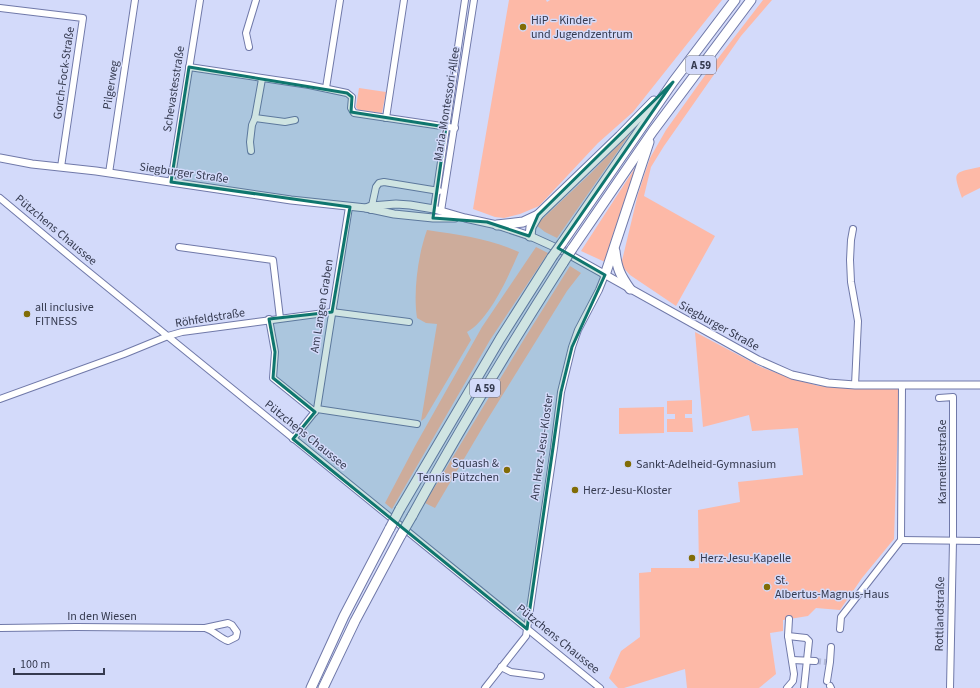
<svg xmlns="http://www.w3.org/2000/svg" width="980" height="688" font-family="'Source Sans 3',sans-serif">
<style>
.green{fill:#fdb9a7}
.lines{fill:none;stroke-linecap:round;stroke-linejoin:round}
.minor-tunnel{stroke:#b3bad8;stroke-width:6;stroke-dasharray:6 3;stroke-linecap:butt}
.minor-casing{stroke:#7079a9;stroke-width:8}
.major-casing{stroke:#7079a9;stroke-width:9}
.highway-casing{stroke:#7079a9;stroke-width:11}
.minor{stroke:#fff;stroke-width:6}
.major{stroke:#fff;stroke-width:7}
.highway{stroke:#fff;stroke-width:9}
.highway-bridge-casing{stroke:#7079a9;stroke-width:11;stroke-linecap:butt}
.highway-bridge{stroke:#fff;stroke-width:9}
.marked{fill:#0f766e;fill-opacity:0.2;stroke:#0f766e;stroke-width:3;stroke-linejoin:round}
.poi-dot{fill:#816c06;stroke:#d3dafa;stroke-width:1.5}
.labels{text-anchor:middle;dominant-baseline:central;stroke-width:3;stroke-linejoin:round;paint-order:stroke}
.shield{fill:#d3dafa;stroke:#646a82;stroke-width:1}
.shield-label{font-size:11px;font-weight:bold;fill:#353a4f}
.poi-label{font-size:12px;fill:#353a4f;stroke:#d3dafa;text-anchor:start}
.street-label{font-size:12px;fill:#353a4f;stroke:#d3dafa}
</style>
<rect width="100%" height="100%" fill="#d3dafa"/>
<g class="green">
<path d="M509 0H546L547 2 550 0H722L633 112 598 143 539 206 520 214 504 218 495 217 473 209Z"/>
<path d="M763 0H772L741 36 664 146 651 167 644 196 715 236 676 306 630 275 621 265 638 194 650 158 666 130 706 74Z"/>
<path d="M359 88 386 92 382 113 358 110 356 107Z"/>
<path d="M632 131 557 238 545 232 536 225 590 174Z"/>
<path d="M642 157 614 231 605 262 581 251Z"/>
<path d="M980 167V188L964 196 962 198C953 171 952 173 980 167Z"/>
<path d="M427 230C461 235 487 238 519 252 509 275 490 319 467 332L471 340 425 418 421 421 437 324 426 323 417 318C413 292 418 255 427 230Z"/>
<path d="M536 247 548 253 490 340 392 509 385 503 415 446 482 327Z"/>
<path d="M570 266 581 273 567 291 484 425 435 508 425 503 526 336Z"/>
<path d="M695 332 761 367 790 378 819 386 899 389 894 539 862 578 840 610 816 608 808 616 783 620V631L770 633 776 674 759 688H687L685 669 624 688H618L609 678 621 651 640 637 639 573 651 572V568H699L698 510 740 502 738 482 803 475 798 428 752 431 749 415 703 427Z"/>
<path d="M692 400V414H685V418H692L693 432H667V419H675V414H667V401Z"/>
<path d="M664 407V433L619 434V408Z"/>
</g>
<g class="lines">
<path class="minor-tunnel" d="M815 661 826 662"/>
<defs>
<g id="minor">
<path d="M0 8 83 18 61 167"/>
<path d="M249 47 246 33 256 0"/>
<path d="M189 67 309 85 347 93 352 97 351 108 354 113 455 128"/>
<path d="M326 88 340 0"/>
<path d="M255 118 285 122 295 120"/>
<path d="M386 118 404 0"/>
<path d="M251 151 250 142 252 125 255 118 262 79"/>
<path d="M109 173 135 0"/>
<path d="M171 182 200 0"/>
<path d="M0 198 79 264 600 688"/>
<path d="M434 209 465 0"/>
<path d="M371 210 376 187 379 183 384 182 439 191"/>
<path d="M441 211 474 0"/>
<path d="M853 229 851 240 850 260 851 282 858 321 855 385"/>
<path d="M179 247 273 260 280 318"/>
<path d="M269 319 275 352 273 378 315 412"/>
<path d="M939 398 953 397V541L950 688"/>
<path d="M0 399 124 354 168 336 182 332 332 312 409 322"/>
<path d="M317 409 417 424"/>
<path d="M293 439 317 409 349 207"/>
<path d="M901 540 980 541"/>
<path d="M0 628 76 627 205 628 228 623 232 625 237 632 236 637 228 641C220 638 214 631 205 628"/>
<path d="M840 629 841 617 901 540 902 385"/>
<path d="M788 636 806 638 809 641 804 688"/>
<path d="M792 660 815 661"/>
<path d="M501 667 511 672 541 676"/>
<path d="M827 681 830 662 831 647"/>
<path d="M830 686 831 688"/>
<path d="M485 688 526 636 554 448 561 392 572 347 578 330 599 290 605 275"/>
<path d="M787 688 793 681 794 674 788 636 789 619"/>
</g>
<g id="major">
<path d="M0 158 32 164 96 171 291 200 366 208 394 214 433 218H455"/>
<path d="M366 208 371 206 396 204 410 205 434 209 465 218 497 225 530 236 561 250 758 360 792 375 828 383 855 385H980"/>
</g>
<g id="highway">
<path d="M497 225 523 222 538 215 620 136 654 101"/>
<path d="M530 236 531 227 538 215"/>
<path d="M562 243 673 82 735 0"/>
<path d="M572 249 653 131 751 0"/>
<path d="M615 251C617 268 620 275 630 289"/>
<path d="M605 275 649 142"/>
<path d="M400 509 500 339 552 257"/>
<path d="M412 516C459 430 510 346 563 263"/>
<path d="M311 688 344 616 390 528"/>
<path d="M323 688 355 621 401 535"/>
</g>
</defs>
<use href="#minor" class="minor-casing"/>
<use href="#major" class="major-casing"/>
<use href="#highway" class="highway-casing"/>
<use href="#minor" class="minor"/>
<use href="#major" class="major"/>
<use href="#highway" class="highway"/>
<defs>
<g id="highway-bridge">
<path d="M552 257 562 243"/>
<path d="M563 263 572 249"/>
<path d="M390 528 400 509"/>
<path d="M401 535 412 516"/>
</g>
</defs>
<use href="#highway-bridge" class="highway-bridge-casing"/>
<use href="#highway-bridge" class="highway-bridge"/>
</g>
<path class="marked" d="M189 67 347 93 352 97 351 112 446 127 433 218 487 222 529 236 538 215 673 82 558 248 605 275 572 347 561 392 527 629 293 439 315 412 273 378 275 352 269 319 332 312 350 207 171 182Z"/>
<g class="poi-dot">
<circle cx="523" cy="27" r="4"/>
<circle cx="27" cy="314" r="4"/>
<circle cx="628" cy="464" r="4"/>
<circle cx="507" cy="470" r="4"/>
<circle cx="575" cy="490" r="4"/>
<circle cx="692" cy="558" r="4"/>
<circle cx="767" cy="587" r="4"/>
</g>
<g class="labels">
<g class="shield">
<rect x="686" y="56" width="30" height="18" rx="3"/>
<rect x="470" y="379" width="30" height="18" rx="3"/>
</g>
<g class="shield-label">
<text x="701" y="65">A 59</text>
<text x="485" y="388">A 59</text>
</g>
<g class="poi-label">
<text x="531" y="20">HiP – Kinder-<tspan x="531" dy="14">und Jugendzentrum</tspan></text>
<text x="35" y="307">all inclusive<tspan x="35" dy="14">FITNESS</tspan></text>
<text x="499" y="463" text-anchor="end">Squash &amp;<tspan x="499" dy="14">Tennis Pützchen</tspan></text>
<text x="636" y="464">Sankt-Adelheid-Gymnasium</text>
<text x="583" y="490">Herz-Jesu-Kloster</text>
<text x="700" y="558">Herz-Jesu-Kapelle</text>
<text x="775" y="580">St.<tspan x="775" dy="14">Albertus-Magnus-Haus</tspan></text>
</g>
<g class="street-label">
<text transform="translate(64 73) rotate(-82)">Gorch-Fock-Straße</text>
<text transform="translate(111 85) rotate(-81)">Pilgerweg</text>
<text transform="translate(174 89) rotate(-81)">Schevastesstraße</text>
<text transform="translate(447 104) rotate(-81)">Maria-Montessori-Allee</text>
<text transform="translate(184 173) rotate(8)">Siegburger Straße</text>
<text transform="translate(56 230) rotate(40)">Pützchens Chaussee</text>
<text transform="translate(322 306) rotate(-81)">Am Langen Graben</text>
<text transform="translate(210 318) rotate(-9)">Röhfeldstraße</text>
<text transform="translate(719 326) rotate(29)">Siegburger Straße</text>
<text transform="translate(306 435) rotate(39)">Pützchens Chaussee</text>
<text transform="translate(542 447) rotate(-82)">Am Herz-Jesu-Kloster</text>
<text transform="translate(942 462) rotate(-90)">Karmeliterstraße</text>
<text transform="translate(940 614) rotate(-89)">Rottlandstraße</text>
<text x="102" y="616">In den Wiesen</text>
<text transform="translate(558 639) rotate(39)">Pützchens Chaussee</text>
</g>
</g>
<path d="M14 668v6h90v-6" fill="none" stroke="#353a4f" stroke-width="2"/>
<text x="20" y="668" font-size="12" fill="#353a4f" stroke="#d3dafa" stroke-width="3" paint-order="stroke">100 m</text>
</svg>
